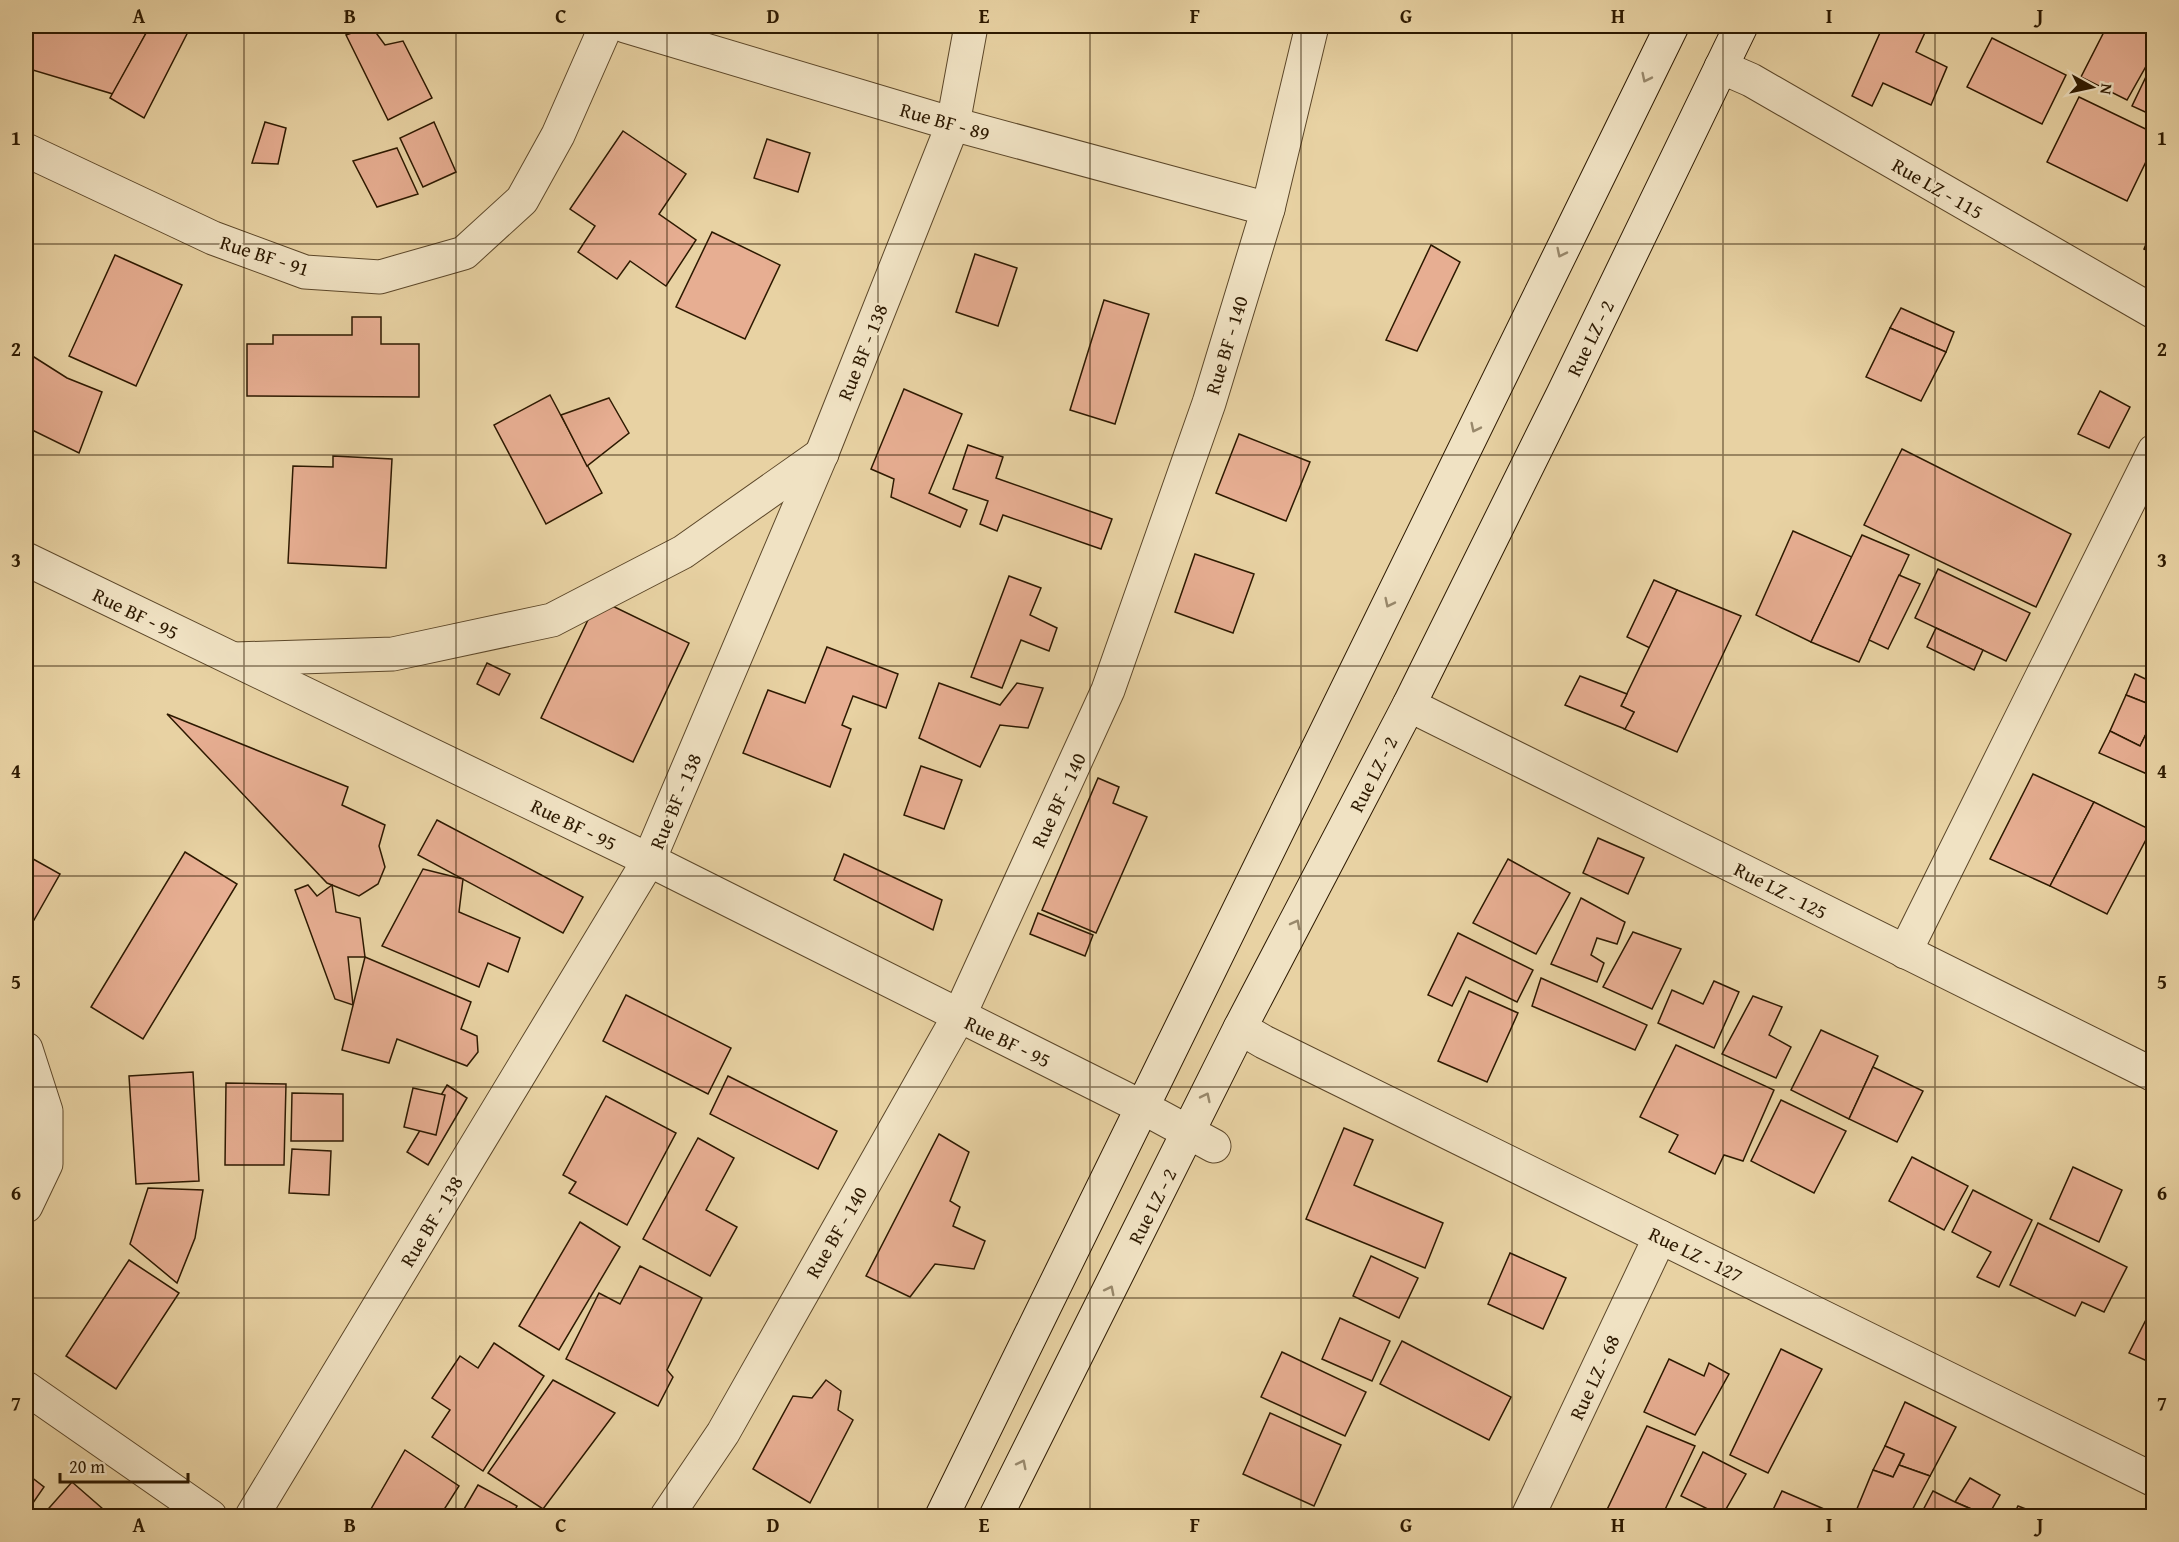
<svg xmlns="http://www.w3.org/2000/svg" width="2179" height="1542" font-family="'Gentium Book Plus',serif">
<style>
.building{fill:#e7ae92;stroke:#2d1900;stroke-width:1.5}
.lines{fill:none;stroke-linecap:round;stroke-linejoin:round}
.minor-casing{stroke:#5c4729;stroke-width:35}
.secondary-casing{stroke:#2d1900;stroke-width:35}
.minor{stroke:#f0e2c3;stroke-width:33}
.secondary{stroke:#f0e2c3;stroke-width:33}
.oneway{stroke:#98886b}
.grid{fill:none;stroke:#2d1900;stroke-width:1.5;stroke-opacity:0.55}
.labels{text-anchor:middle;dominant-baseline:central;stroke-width:4.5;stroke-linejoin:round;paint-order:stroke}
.street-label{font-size:20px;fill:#2d1900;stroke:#f0e2c3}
.neatline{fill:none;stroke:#2d1900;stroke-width:2}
.grid-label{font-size:20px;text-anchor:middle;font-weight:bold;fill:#2d1900}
</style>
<rect width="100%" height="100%" fill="#e8d2a3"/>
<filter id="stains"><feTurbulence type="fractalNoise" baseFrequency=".00333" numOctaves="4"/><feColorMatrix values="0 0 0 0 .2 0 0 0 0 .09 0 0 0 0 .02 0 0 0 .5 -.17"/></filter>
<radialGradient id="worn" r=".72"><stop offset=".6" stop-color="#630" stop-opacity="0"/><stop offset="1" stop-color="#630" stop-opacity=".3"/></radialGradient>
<g class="building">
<path d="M26 26H150L113 94 26 68Z"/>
<path d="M150 26H191L144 118 110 98Z"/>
<path d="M371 26 385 45 403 41 432 98 388 120 346 35Z"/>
<path d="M1883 26H1928L1916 52 1947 67 1931 105 1883 83 1872 106 1852 96Z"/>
<path d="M2107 26H2154V52L2127 100 2081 77Z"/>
<path d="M1992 38 2066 75 2042 124 1967 87Z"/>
<path d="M2154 60V116L2132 106Z"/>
<path d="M2079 97 2154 133V145L2127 201 2047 162Z"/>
<path d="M265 122 286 128 278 164 252 163Z"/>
<path d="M434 122 456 172 423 187 400 138Z"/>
<path d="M623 131 686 174 659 214 696 240 666 286 630 261 617 279 578 252 595 226 570 209Z"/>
<path d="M767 139 810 153 798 192 754 178Z"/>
<path d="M397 148 418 194 377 207 353 161Z"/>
<path d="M2154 225V253L2144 249Z"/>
<path d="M712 232 780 265 745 339 676 307Z"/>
<path d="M1431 245 1460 262 1417 351 1386 340Z"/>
<path d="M975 254 1017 268 998 326 956 312Z"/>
<path d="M115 255 182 285 136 386 69 356Z"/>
<path d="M1104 300 1149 314 1115 424 1070 410Z"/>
<path d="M1901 308 1954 332 1946 352 1890 328Z"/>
<path d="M352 317H381V344H419V397L247 396V344H273V335H352Z"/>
<path d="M1890 328 1946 352 1921 401 1866 377Z"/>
<path d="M34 357 67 378 102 392 79 453 26 427V364Z"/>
<path d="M904 389 962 414 929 493 967 510 960 527 891 497 894 479 871 469Z"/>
<path d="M2100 391 2130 407 2109 448 2078 434Z"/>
<path d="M550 395 602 493 546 524 494 425Z"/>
<path d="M609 398 629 433 587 466 561 415Z"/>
<path d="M1239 434 1310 462 1286 521 1216 493Z"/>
<path d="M968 445 1003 457 996 478 1112 519 1101 549 1003 515 997 531 980 524 988 501 953 489Z"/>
<path d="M1902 449 2071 534 2036 607 1864 525Z"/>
<path d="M333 456 392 459 386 568 288 563 293 466 333 467Z"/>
<path d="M1793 531 1852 557 1811 642 1756 615Z"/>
<path d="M1862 535 1909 555 1859 662 1811 642Z"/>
<path d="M1195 554 1254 574 1233 633 1175 612Z"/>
<path d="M1938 569 2030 613 2006 661 1915 618Z"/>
<path d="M1899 575 1920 584 1888 649 1869 640Z"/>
<path d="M1009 576 1041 588 1030 615 1057 628 1049 651 1021 640 1002 688 971 677Z"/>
<path d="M1654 580 1677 590 1650 648 1627 637Z"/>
<path d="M1677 590 1741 616 1677 752 1624 729 1634 712 1621 706Z"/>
<path d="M598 599 689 643 633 762 541 718Z"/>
<path d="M1936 628 1983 650 1974 670 1927 647Z"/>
<path d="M827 647 898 674 886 708 853 696 842 725 851 729 830 787 743 753 768 690 805 703Z"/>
<path d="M487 663 510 674 499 695 477 684Z"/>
<path d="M2135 674 2154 683V706L2126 695Z"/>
<path d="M1580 676 1627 694 1621 706 1634 712 1625 729 1565 705Z"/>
<path d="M939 683 1000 705 1017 683 1043 688 1028 728 1000 725 980 767 919 738Z"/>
<path d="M2126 695 2154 706V718L2140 746 2110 731Z"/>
<path d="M167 714 348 787 342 805 385 825 379 846 385 867 378 884 359 896 327 883Z"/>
<path d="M2154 718V777L2099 753 2110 731 2140 746Z"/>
<path d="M921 766 962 780 944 829 904 815Z"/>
<path d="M2033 774 2094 802 2050 886 1990 859Z"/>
<path d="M1098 778 1119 787 1113 803 1147 817 1096 933 1042 910Z"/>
<path d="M2094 802 2151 830 2107 914 2050 886Z"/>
<path d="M437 820 583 897 563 933 418 855Z"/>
<path d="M1598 838 1644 858 1628 894 1583 873Z"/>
<path d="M185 852 237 884 143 1039 91 1007Z"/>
<path d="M844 854 942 900 933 930 834 880Z"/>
<path d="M26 855 60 874 34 920 26 915Z"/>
<path d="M1508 859 1570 893 1536 954 1473 923Z"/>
<path d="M423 869 463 879 459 912 520 938 508 972 488 963 479 987 382 946Z"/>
<path d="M308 885 317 896 332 885 336 912 360 918 365 957H348L353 1005 335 999 295 890Z"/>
<path d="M1581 898 1625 922 1617 944 1597 938 1591 955 1604 963 1597 982 1551 964Z"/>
<path d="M1038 913 1093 935 1085 956 1030 934Z"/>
<path d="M1633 932 1681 949 1652 1009 1603 987Z"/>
<path d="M1458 933 1533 970 1517 1002 1466 977 1452 1006 1428 995Z"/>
<path d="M365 957 471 1002 461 1029 477 1036 478 1052 467 1066 397 1039 389 1063 342 1050Z"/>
<path d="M1541 978 1647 1025 1635 1050 1532 1006Z"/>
<path d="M1714 981 1739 992 1714 1048 1658 1023 1672 990 1703 1004Z"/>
<path d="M1469 991 1518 1013 1487 1082 1438 1061Z"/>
<path d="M626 995 731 1048 708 1094 603 1041Z"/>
<path d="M1753 996 1782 1007 1769 1035 1791 1047 1776 1078 1722 1054Z"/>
<path d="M1821 1030 1878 1056 1849 1119 1791 1090Z"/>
<path d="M1676 1045 1774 1090 1743 1161 1724 1155 1715 1174 1669 1152 1678 1135 1640 1117Z"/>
<path d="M1873 1067 1923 1091 1897 1142 1849 1119Z"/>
<path d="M193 1072 199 1181 136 1184 129 1076Z"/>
<path d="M728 1076 837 1131 818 1169 710 1114Z"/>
<path d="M226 1083 286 1084 284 1165H225Z"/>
<path d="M447 1085 467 1098 428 1165 407 1152Z"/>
<path d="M413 1088 445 1095 436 1135 404 1127Z"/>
<path d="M292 1093 343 1094V1141H291Z"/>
<path d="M606 1096 676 1133 627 1225 569 1193 576 1182 563 1175Z"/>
<path d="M1781 1100 1846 1131 1814 1193 1751 1161Z"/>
<path d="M1344 1128 1373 1140 1354 1185 1443 1223 1425 1268 1306 1219Z"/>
<path d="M939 1134 969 1152 950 1201 960 1207 953 1226 985 1241 974 1269 935 1264 910 1297 866 1276Z"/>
<path d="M698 1138 734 1158 706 1210 737 1227 710 1276 643 1239Z"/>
<path d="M292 1149 331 1151 329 1195 289 1193Z"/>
<path d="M1912 1157 1968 1186 1944 1230 1889 1201Z"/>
<path d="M2073 1167 2122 1190 2099 1242 2050 1219Z"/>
<path d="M148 1188 203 1190 195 1238 177 1283 130 1244Z"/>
<path d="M1973 1190 2032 1220 1999 1287 1977 1277 1991 1252 1952 1232Z"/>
<path d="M580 1222 620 1247 559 1350 519 1326Z"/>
<path d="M2038 1223 2127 1267 2104 1312 2082 1302 2075 1316 2010 1285Z"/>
<path d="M1510 1253 1566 1278 1543 1329 1488 1304Z"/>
<path d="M1371 1256 1418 1278 1399 1318 1353 1296Z"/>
<path d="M129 1260 179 1293 116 1389 66 1356Z"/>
<path d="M640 1266 702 1298 667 1370 673 1377 658 1406 566 1359 599 1293 620 1304Z"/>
<path d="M2154 1304V1364L2129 1353Z"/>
<path d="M1340 1318 1390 1341 1372 1381 1322 1359Z"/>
<path d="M1402 1341 1511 1397 1489 1440 1380 1384Z"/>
<path d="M494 1343 544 1376 483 1471 432 1437 450 1410 432 1398 460 1356 478 1368Z"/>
<path d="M1781 1349 1822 1369 1768 1473 1730 1455Z"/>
<path d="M1282 1352 1366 1392 1345 1436 1261 1397Z"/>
<path d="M1669 1359 1704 1376 1709 1363 1729 1374 1695 1435 1644 1412Z"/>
<path d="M553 1380 615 1413 543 1509 488 1473Z"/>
<path d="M826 1380 841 1391 838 1410 853 1420 810 1503 753 1469 793 1396 812 1398Z"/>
<path d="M1905 1402 1956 1427 1930 1476 1899 1465 1904 1455 1885 1446Z"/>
<path d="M1270 1413 1341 1445 1314 1506 1243 1474Z"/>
<path d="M1647 1426 1695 1446 1662 1516H1604Z"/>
<path d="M1885 1446 1904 1454 1893 1477 1873 1470Z"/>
<path d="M405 1450 459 1486 440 1516H367Z"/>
<path d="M1703 1452 1746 1474 1722 1516 1681 1496Z"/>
<path d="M1899 1465 1930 1476 1909 1516H1854L1873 1470 1893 1477Z"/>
<path d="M26 1473 44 1487 26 1513Z"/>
<path d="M1970 1478 2000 1495 1988 1516 1955 1502Z"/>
<path d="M72 1482 111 1516H42Z"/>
<path d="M478 1485 517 1506 512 1516H460Z"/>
<path d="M1782 1491 1838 1515 1770 1516Z"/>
<path d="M1933 1491 1955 1502 1987 1516H1920Z"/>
<path d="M2018 1506 2044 1516H2013Z"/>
</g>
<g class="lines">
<defs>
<g id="minor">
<path d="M625 26 953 124 1268 209"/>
<path d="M1721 67 1751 80 2154 312"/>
<path d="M26 150 213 238 305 272 380 277 464 253 522 200 558 135 606 26"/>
<path d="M26 559 649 860 1142 1107 1214 1146"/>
<path d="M235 659 393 654 552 620 683 552 822 454"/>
<path d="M1409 705 2154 1075"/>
<path d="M1905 952 2154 451"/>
<path d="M1240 1028 1264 1042 2154 1480"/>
<path d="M26 1049 46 1111V1164L26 1206"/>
<path d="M26 1388 210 1516"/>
<path d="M252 1516 649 860 822 453 953 124 971 26"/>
<path d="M667 1516 723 1433 959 1016 1108 690 1209 403 1268 209 1312 26"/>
<path d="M1528 1516 1660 1237"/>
</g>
<g id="secondary">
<path d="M942 1516 1672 26"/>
<path d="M996 1516 1240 1028 1409 705 1563 394 1741 26"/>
</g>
</defs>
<use href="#minor" class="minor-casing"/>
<use href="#secondary" class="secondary-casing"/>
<use href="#minor" class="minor"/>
<use href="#secondary" class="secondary"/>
</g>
<defs><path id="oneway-chevron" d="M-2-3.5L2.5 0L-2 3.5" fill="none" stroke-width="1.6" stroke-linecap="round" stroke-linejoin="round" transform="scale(1.5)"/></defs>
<g class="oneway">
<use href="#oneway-chevron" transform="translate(1646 78) rotate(116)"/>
<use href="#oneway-chevron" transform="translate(1561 253) rotate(116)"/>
<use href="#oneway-chevron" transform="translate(1475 428) rotate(116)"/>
<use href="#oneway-chevron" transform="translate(1389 603) rotate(116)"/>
<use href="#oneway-chevron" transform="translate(1296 924) rotate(-62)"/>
<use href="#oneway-chevron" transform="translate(1206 1097) rotate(-64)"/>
<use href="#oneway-chevron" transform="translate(1110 1290) rotate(-63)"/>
<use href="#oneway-chevron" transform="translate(1022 1464) rotate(-63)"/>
</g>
<path class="grid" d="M244 26V1516M456 26V1516M667 26V1516M878 26V1516M1090 26V1516M1301 26V1516M1512 26V1516M1723 26V1516M1935 26V1516M26 244H2154M26 455H2154M26 666H2154M26 876H2154M26 1087H2154M26 1298H2154"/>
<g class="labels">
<g class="street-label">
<text transform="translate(945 121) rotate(16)">Rue BF - 89</text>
<text transform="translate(1938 188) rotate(30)">Rue LZ - 115</text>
<text transform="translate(265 255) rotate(18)">Rue BF - 91</text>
<text transform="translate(1590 338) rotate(-64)">Rue LZ - 2</text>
<text transform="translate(1226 345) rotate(-73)">Rue BF - 140</text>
<text transform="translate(862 352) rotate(-68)">Rue BF - 138</text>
<text transform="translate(136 613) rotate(26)">Rue BF - 95</text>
<text transform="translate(1373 774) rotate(-63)">Rue LZ - 2</text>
<text transform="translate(1058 800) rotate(-65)">Rue BF - 140</text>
<text transform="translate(675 801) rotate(-67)">Rue BF - 138</text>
<text transform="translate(574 824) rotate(26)">Rue BF - 95</text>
<text transform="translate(1781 890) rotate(27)">Rue LZ - 125</text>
<text transform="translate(1008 1041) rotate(26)">Rue BF - 95</text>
<text transform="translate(1152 1206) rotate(-63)">Rue LZ - 2</text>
<text transform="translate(431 1221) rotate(-59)">Rue BF - 138</text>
<text transform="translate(836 1232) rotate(-60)">Rue BF - 140</text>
<text transform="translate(1696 1254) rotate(26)">Rue LZ - 127</text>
<text transform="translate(1594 1377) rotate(-65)">Rue LZ - 68</text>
</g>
</g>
<rect width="2179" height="1542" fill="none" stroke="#e8d2a3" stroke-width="66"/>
<g transform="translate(2092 87) rotate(98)" stroke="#f0e2c3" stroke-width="4.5" paint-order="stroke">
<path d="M0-4.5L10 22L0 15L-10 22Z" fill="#2d1900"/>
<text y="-9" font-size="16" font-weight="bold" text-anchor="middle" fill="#2d1900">N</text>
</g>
<path d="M60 1473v9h128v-9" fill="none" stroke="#2d1900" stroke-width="3"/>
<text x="69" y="1473" font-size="18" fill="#2d1900" stroke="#f0e2c3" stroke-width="4.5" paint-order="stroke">20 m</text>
<rect x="33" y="33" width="2113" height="1476" class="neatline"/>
<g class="grid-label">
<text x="139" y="23">A</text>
<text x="350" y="23">B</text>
<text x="561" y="23">C</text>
<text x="773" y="23">D</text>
<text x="984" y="23">E</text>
<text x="1195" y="23">F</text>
<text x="1406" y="23">G</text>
<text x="1618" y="23">H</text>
<text x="1829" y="23">I</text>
<text x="2040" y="23">J</text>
<text x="16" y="145">1</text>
<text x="2162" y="145">1</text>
<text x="16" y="356">2</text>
<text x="2162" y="356">2</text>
<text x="16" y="567">3</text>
<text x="2162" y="567">3</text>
<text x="16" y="778">4</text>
<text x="2162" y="778">4</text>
<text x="16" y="989">5</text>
<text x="2162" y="989">5</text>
<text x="16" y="1200">6</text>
<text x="2162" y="1200">6</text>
<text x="16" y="1410">7</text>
<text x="2162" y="1410">7</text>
<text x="139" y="1532">A</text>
<text x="350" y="1532">B</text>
<text x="561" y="1532">C</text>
<text x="773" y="1532">D</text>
<text x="984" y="1532">E</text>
<text x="1195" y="1532">F</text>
<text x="1406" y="1532">G</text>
<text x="1618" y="1532">H</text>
<text x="1829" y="1532">I</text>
<text x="2040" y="1532">J</text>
</g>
<rect width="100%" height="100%" filter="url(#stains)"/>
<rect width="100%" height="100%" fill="url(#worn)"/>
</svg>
